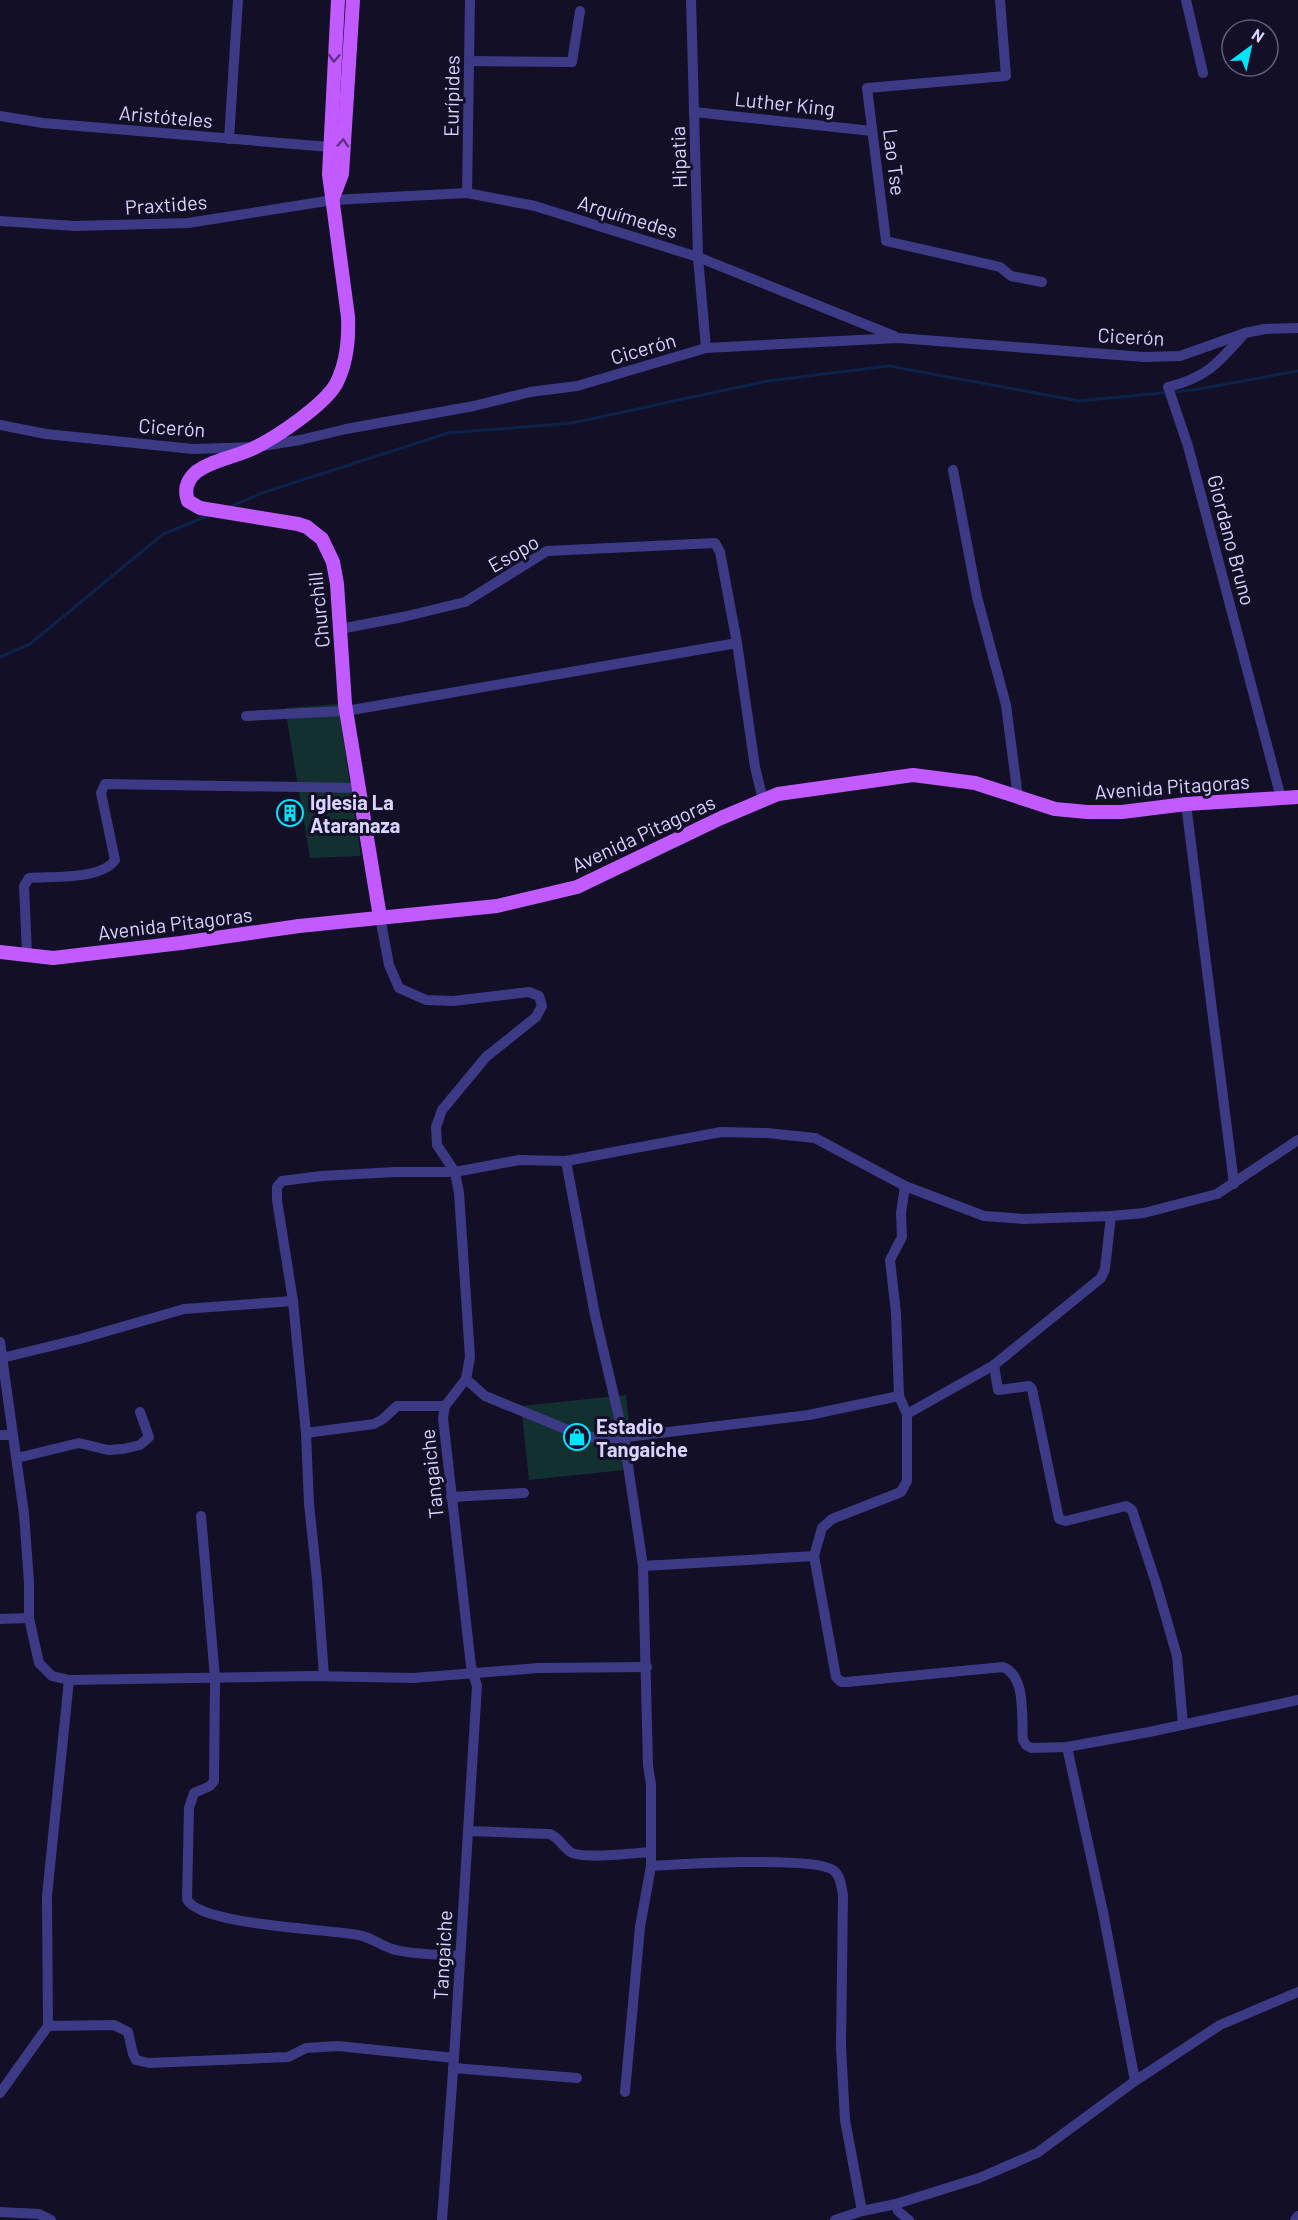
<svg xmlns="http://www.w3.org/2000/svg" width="1298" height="2220" font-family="Barlow,sans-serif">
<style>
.green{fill:#12302f}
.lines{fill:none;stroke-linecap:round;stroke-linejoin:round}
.stream{stroke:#0c2248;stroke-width:3}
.minor{stroke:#3d3a85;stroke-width:10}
.major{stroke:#c25bff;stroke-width:14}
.oneway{stroke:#623188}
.labels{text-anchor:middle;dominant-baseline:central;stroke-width:6;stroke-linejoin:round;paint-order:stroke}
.street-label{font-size:20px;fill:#d9d4ff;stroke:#130f26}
.poi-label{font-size:20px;font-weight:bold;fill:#d9d4ff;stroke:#130f26;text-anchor:start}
</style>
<rect width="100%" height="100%" fill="#130f26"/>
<g class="green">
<path d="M338 704 361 856 310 858 285 708Z"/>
<path d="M626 1395 634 1469 529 1480 521 1406Z"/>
</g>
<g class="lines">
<g class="stream">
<path d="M227 508 262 493 448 433 572 423 767 381 889 366 1079 401 1193 390 1298 371"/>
<path d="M0 657 30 644 163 534 210 515"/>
</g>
<g class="minor">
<path d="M691 0 698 257 706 348"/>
<path d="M1000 0 1006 76 867 88 886 241 1000 267 1011 276 1042 282"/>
<path d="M1186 0 1203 73"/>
<path d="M469 61 572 62 580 11"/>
<path d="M694 112 872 131"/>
<path d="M0 116 43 123 330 147"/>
<path d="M229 139 238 0"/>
<path d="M467 193 470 0"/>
<path d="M0 221 75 226 188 223 333 200 467 193 535 206 698 257 894 336"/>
<path d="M1245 333C1219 362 1208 377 1168 387L1188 446 1281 798"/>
<path d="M0 425 46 434 193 449 256 447 300 440 346 429 474 406 530 392 577 386 706 348 898 338 1144 357 1180 356 1245 333 1265 329 1298 328"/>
<path d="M953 470 977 597 1006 705 1018 797"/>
<path d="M340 629 403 617 465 602 547 551 715 543 720 552 737 643 755 767 763 800"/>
<path d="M246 716 346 711 737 643"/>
<path d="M1186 804 1234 1184"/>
<path d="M380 917 389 965 399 988 426 1000 453 1001 529 992 539 996 542 1006 536 1017 486 1057 442 1110 436 1127 437 1145 455 1172 459 1193 470 1357 466 1379 445 1406 443 1418 471 1666 477 1686 454 2058 442 2220"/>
<path d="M27 954 24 886 29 878C52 876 101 880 115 860L101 793 105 784 359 788"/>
<path d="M566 1161 595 1315 624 1439 643 1566 648 1765 651 1785V1866C680 1864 813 1856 833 1870 841 1876 841 1886 843 1895L841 2047 845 2120 862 2211"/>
<path d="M1111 1216 1105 1269 1101 1278 994 1365 907 1414V1481L901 1492 832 1519 822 1528 814 1556 836 1677 841 1682H847L1003 1667C1027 1676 1021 1719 1023 1740L1026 1745 1031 1748 1067 1747 1149 1732 1298 1700"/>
<path d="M0 1342 24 1514 29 1582V1618L39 1663 52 1676 69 1680 312 1676 413 1678 538 1668 647 1667"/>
<path d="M2 1358 80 1339 184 1309 293 1301"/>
<path d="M994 1365 998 1390 1029 1386 1032 1389 1059 1519 1066 1521 1126 1506 1132 1510 1156 1583 1177 1656 1183 1725"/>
<path d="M466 1379 485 1396 568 1430 602 1440 809 1415 899 1396 907 1414"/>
<path d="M899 1396 896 1313 890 1260 902 1237 901 1213 905 1186"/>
<path d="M306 1433 374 1424 383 1419 397 1406H445"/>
<path d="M0 1435H13"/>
<path d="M17 1458 79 1443 108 1450 123 1449 140 1445 149 1437 140 1412"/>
<path d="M451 1497 524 1493"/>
<path d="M201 1516 215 1678 214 1781 210 1786 194 1793 189 1808 187 1899C198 1925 327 1929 358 1935 372 1937 382 1947 396 1950 416 1955 439 1954 460 1956"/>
<path d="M643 1566 814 1556"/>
<path d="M0 1619 29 1618"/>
<path d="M324 1676 317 1580 309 1504 306 1433 293 1301 277 1200V1187L282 1181 321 1176 395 1172H455L519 1160 566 1161 721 1132 767 1133 815 1138 905 1186 984 1216 1024 1219 1111 1216 1144 1213 1217 1194 1298 1140"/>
<path d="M1067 1747 1103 1912 1135 2081"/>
<path d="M468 1831 550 1834C560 1838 563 1848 572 1853 586 1859 633 1853 650 1852"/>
<path d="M48 2026 114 2025 128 2032 133 2054 136 2060 149 2063 288 2057 306 2048 338 2046 454 2058"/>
<path d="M453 2068 577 2078"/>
<path d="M625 2092 640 1927 651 1866"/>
<path d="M0 2093 48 2026 47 1896 69 1680"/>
<path d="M896 2204 898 2211 909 2220"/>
<path d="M0 2212 39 2214 51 2220"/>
<path d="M835 2220 862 2211 896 2204 979 2178 1037 2153 1135 2081 1220 2025 1298 1992"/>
<path d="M1295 2220 1298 2216"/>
</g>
<g class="major">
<path d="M338 0 329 174 348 317C349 340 347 363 336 384 324 405 278 436 256 447 237 457 214 459 196 472 187 480 184 490 188 501L200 508 298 524 307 527 322 539 333 562 337 584 345 704 380 917"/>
<path d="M334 195 342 174 353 0"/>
<path d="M0 952 53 958 181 943 299 926 497 906 577 887 721 818 778 794 913 775 975 783 1055 809 1087 812H1122L1186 804 1298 797"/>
</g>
</g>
<defs><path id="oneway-chevron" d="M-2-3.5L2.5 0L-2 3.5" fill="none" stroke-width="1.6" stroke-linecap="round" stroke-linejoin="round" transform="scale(1.5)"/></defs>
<g class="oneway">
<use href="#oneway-chevron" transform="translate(334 58) rotate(93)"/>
<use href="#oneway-chevron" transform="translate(343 143) rotate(-86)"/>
</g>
<defs>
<symbol id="building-ring" viewBox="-11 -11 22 22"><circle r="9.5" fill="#130f26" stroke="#00e5ff" stroke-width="1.5"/><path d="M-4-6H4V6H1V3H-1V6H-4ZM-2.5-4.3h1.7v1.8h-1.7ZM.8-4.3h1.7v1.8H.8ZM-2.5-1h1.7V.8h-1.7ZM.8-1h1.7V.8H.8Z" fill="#00e5ff"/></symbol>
<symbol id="shop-ring" viewBox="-11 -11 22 22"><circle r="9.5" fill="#130f26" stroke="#00e5ff" stroke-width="1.5"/><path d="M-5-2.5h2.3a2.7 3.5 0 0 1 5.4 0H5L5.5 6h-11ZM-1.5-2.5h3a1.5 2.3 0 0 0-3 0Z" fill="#00e5ff"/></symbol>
</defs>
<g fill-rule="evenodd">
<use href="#building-ring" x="275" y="798" width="30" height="30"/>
<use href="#shop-ring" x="562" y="1422" width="30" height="30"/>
</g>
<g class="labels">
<g class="street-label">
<text transform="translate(451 96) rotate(-89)">Eurípides</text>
<text transform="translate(785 103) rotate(6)">Luther King</text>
<text transform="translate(166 116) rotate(5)">Aristóteles</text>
<text transform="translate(678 157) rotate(-92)">Hipatia</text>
<text transform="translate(895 162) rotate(83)">Lao Tse</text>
<text transform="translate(166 204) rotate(-4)">Praxtides</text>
<text transform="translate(628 216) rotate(17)">Arquímedes</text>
<text transform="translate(1131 336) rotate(3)">Cicerón</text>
<text transform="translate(643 348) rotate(-16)">Cicerón</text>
<text transform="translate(172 427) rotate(4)">Cicerón</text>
<text transform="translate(1232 540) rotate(75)">Giordano Bruno</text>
<text transform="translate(513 553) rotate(-30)">Esopo</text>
<text transform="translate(318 610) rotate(-96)">Churchill</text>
<text transform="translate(1172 786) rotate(-4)">Avenida Pitagoras</text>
<text transform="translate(643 833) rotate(-25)">Avenida Pitagoras</text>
<text transform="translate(175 923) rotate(-7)">Avenida Pitagoras</text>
<text transform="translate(431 1474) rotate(-96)">Tangaiche</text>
<text transform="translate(442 1955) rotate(-87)">Tangaiche</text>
</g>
<g class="poi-label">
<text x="310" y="802">Iglesia La<tspan x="310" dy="23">Ataranaza</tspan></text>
<text x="596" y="1426">Estadio<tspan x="596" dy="23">Tangaiche</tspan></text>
</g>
</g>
<g transform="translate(1250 48) rotate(33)"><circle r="28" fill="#130f26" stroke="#625e7d" stroke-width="1.5"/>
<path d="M0-4.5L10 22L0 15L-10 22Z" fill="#00e5ff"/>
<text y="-9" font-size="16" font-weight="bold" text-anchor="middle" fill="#d9d4ff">N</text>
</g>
</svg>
